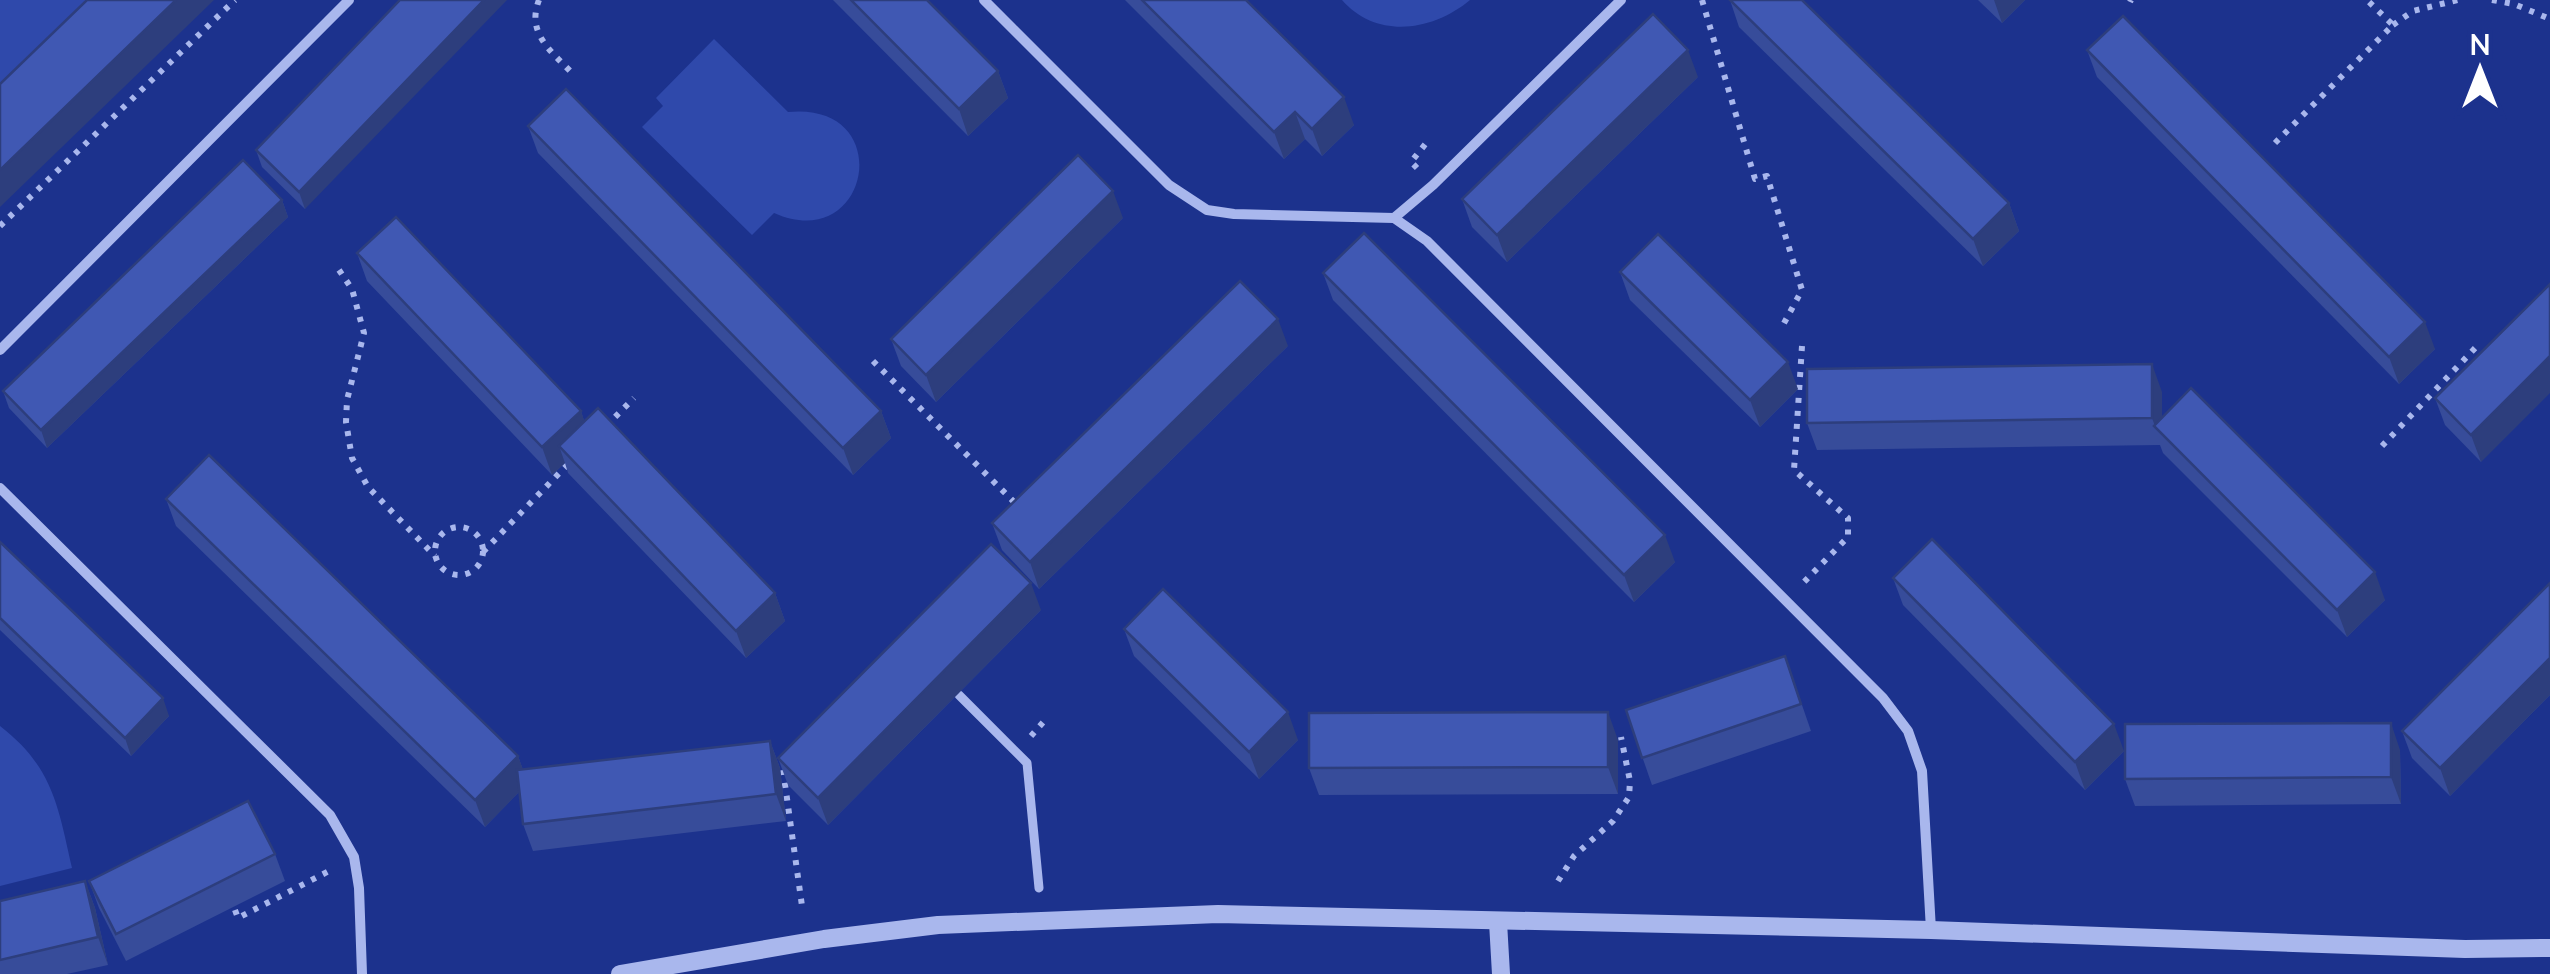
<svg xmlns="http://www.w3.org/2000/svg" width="2550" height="974" font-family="Mulish,sans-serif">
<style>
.green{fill:#2f49ab}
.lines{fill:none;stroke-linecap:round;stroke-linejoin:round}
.path{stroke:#a9b7ed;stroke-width:6;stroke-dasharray:5 8;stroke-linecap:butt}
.pedestrian{stroke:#a9b7ed;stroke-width:9}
.minor{stroke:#a9b7ed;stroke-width:10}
.tertiary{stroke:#a9b7ed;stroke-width:18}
.wall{fill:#374c9a}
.shaded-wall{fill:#2d3e7d}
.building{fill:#4058b3;stroke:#2d3e7d;stroke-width:2.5}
</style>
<rect width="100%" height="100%" fill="#1c328d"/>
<g class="green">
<path d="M0 0H87L0 85Z"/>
<path d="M1342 0H1470C1433 31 1377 40 1342 0Z"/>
<path d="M714 39 788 112C898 101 871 256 774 213L752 235 642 127 663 106 656 98Z"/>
<path d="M0 726C53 767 58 806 72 868L0 886Z"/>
</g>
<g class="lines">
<g class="path">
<path d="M539 0C526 33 551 51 572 73"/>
<path d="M1702 0 1755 179 1767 176 1802 290 1783 325"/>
<path d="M2492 0 2514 4 2550 19"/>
<path d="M2130 2 2131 0"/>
<path d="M2393 25 2413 11 2458 0"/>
<path d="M2275 143 2393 25 2367 0"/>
<path d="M1417 168 1411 162 1427 142"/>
<path d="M0 226 235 0"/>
<path d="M339 270 352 289 364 333 347 400 346 422 352 458 368 487 435 556"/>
<path d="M1802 346 1794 470 1848 518V537L1804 582"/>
<path d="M873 361 1016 504"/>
<path d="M606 426 634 398"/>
<path d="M2382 446 2479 344"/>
<circle cx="459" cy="551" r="24"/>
<path d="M483 552 569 463"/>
<path d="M1031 736 1046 719"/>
<path d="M783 770 802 906"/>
<path d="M1558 881 1574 856 1613 821 1629 797 1630 781 1621 737"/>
<path d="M235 910 238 918 331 870"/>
</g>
<path class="pedestrian" d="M959 695 1027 763 1039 888"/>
<g class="minor">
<path d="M984 0 1169 185 1207 210 1234 214 1394 218 1433 185 1621 0"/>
<path d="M1394 218 1427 241 1883 698 1908 731 1922 771 1931 930"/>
<path d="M0 350 349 0"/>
<path d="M0 488 330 815 354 857 359 888 362 974"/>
</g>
<g class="tertiary">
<path d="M1498 922 1501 974"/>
<path d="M620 974 824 939 938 925 1218 914 1931 930 2465 949 2550 948"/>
</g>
</g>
<g class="wall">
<path d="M400 0 305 209 262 167 256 150Z"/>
<path d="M833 0H927L998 71 1008 98 968 136Z"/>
<path d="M1125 0H1246L1354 125 1322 156 1305 139 1284 159Z"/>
<path d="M1730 0 2009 203 2019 231 1983 266 1739 27Z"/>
<path d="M1978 0H2025L2002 23Z"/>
<path d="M2087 50 2435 349 2399 384 2097 77Z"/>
<path d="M1698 77 1507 262 1472 227 1462 199Z"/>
<path d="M528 126 881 411 891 438 853 475 538 153Z"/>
<path d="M282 200 288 217 47 448 9 408 3 391Z"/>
<path d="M1123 218 936 402 901 366 891 339Z"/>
<path d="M357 253 581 411 584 421 775 593 785 621 746 658 568 473 565 463 552 475 367 281Z"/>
<path d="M1620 272 1798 389 1760 427 1630 300Z"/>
<path d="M1323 273 1675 562 1634 602 1333 300Z"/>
<path d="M2550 284 2481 462 2445 425 2435 398Z"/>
<path d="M1288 346 1039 589 1002 550 992 523Z"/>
<path d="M2162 392V417L2385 600 2347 637 2163 453 2160 445 1817 450 1807 423Z"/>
<path d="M166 499 518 756 523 770 770 741 780 768 786 821 533 851 523 824 519 792 485 827 176 526Z"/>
<path d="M0 542 169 716 131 756 0 630Z"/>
<path d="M1893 578 2124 751 2085 790 1903 605Z"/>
<path d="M2550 583V695L2450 796 2412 758 2402 731Z"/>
<path d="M1041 610 828 825 788 785 778 758Z"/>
<path d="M1124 629 1298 740 1259 779 1134 656Z"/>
<path d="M1785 656 1811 731 1652 785 1626 710Z"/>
<path d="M1618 740V794L1319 795 1309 768Z"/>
<path d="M2400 750 2401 804 2135 806 2125 779Z"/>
<path d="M275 854 285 881 126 961 99 908 89 881Z"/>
<path d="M85 881 95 908 108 965 67 974H0V901Z"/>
</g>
<g class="shaded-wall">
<path d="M176 0H214L0 207V170Z"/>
<path d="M484 0H507L305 209 299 192Z"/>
<path d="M1994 0H2025L2002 23Z"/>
<path d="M1688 50 1698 77 1507 262 1497 235Z"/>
<path d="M998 71 1008 98 968 136 959 109Z"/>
<path d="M1344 97 1354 125 1322 156 1312 129Z"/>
<path d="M1295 112 1305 139 1284 159 1274 132Z"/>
<path d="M1113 191 1123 218 936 402 926 375Z"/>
<path d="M282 200 288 217 47 448 41 430Z"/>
<path d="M2009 203 2019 231 1983 266 1973 239Z"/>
<path d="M1278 319 1288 346 1039 589 1030 562Z"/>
<path d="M2425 322 2435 349 2399 384 2389 357Z"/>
<path d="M2550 356V393L2481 462 2471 435Z"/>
<path d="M1788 362 1798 389 1760 427 1750 400Z"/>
<path d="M2152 364 2162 392V435L2156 429 2152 418Z"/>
<path d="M581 411 590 438 559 446 565 463 552 475 542 447Z"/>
<path d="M881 411 891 438 853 475 843 448Z"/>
<path d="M1665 535 1675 562 1634 602 1624 575Z"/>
<path d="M2375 572 2385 600 2347 637 2337 610Z"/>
<path d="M1031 583 1041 610 828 825 818 798Z"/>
<path d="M775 593 785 621 746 658 736 631Z"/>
<path d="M2550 658V695L2450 796 2440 768Z"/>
<path d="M163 698 169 716 131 756 125 738Z"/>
<path d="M1288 712 1298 740 1259 779 1249 752Z"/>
<path d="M1608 712 1618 740V794L1608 767Z"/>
<path d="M2391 723 2400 750 2401 804 2391 777Z"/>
<path d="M2114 724 2124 751 2085 790 2075 762Z"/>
<path d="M770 741 780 768 786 821 776 794Z"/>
<path d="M518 756 528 783 485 827 475 800Z"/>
<path d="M85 881 95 908 108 965 98 937Z"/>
</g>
<g class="building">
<path d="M87 0H176L0 170V84Z"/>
<path d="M400 0H484L299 192 256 150Z"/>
<path d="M851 0H927L998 71 959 109Z"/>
<path d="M1142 0H1246L1344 97 1312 129 1295 112 1274 132Z"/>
<path d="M1730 0H1802L2009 203 1973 239Z"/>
<path d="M1653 14 1688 50 1497 235 1462 199Z"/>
<path d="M2123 16 2425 322 2389 357 2087 50Z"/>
<path d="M566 89 881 411 843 448 528 126Z"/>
<path d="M1078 155 1113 191 926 375 891 339Z"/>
<path d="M243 160 282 200 41 430 3 391Z"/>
<path d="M396 217 581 411 542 447 357 253Z"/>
<path d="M1364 233 1665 535 1624 575 1323 273Z"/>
<path d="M1658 234 1788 362 1750 400 1620 272Z"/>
<path d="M1240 281 1278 319 1030 562 992 523Z"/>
<path d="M2550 284V356L2471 435 2435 398Z"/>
<path d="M2152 364V418L1807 423V369Z"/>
<path d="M2191 388 2375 572 2337 610 2154 426Z"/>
<path d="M598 408 775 593 736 631 559 446Z"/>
<path d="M209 455 518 756 475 800 166 499Z"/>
<path d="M1932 539 2114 724 2075 762 1893 578Z"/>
<path d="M0 542 163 698 125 738 0 618Z"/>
<path d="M991 544 1031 583 818 798 778 758Z"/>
<path d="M2550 583V658L2440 768 2402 731Z"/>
<path d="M1163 589 1288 712 1249 752 1124 629Z"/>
<path d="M1785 656 1801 704 1642 758 1626 710Z"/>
<path d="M1608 712V767L1309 768V713Z"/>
<path d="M2391 723V777L2125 779V724Z"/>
<path d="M770 741 776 794 523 824 517 770Z"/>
<path d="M248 801 275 854 116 934 89 881Z"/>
<path d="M85 881 98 937 0 960V901Z"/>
</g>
<g transform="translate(2480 70)" stroke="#1c328d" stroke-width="8" paint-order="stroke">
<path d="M0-8L18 38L0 25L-18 38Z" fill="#ffffff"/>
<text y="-15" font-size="28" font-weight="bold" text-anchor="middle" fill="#ffffff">N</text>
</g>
</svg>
